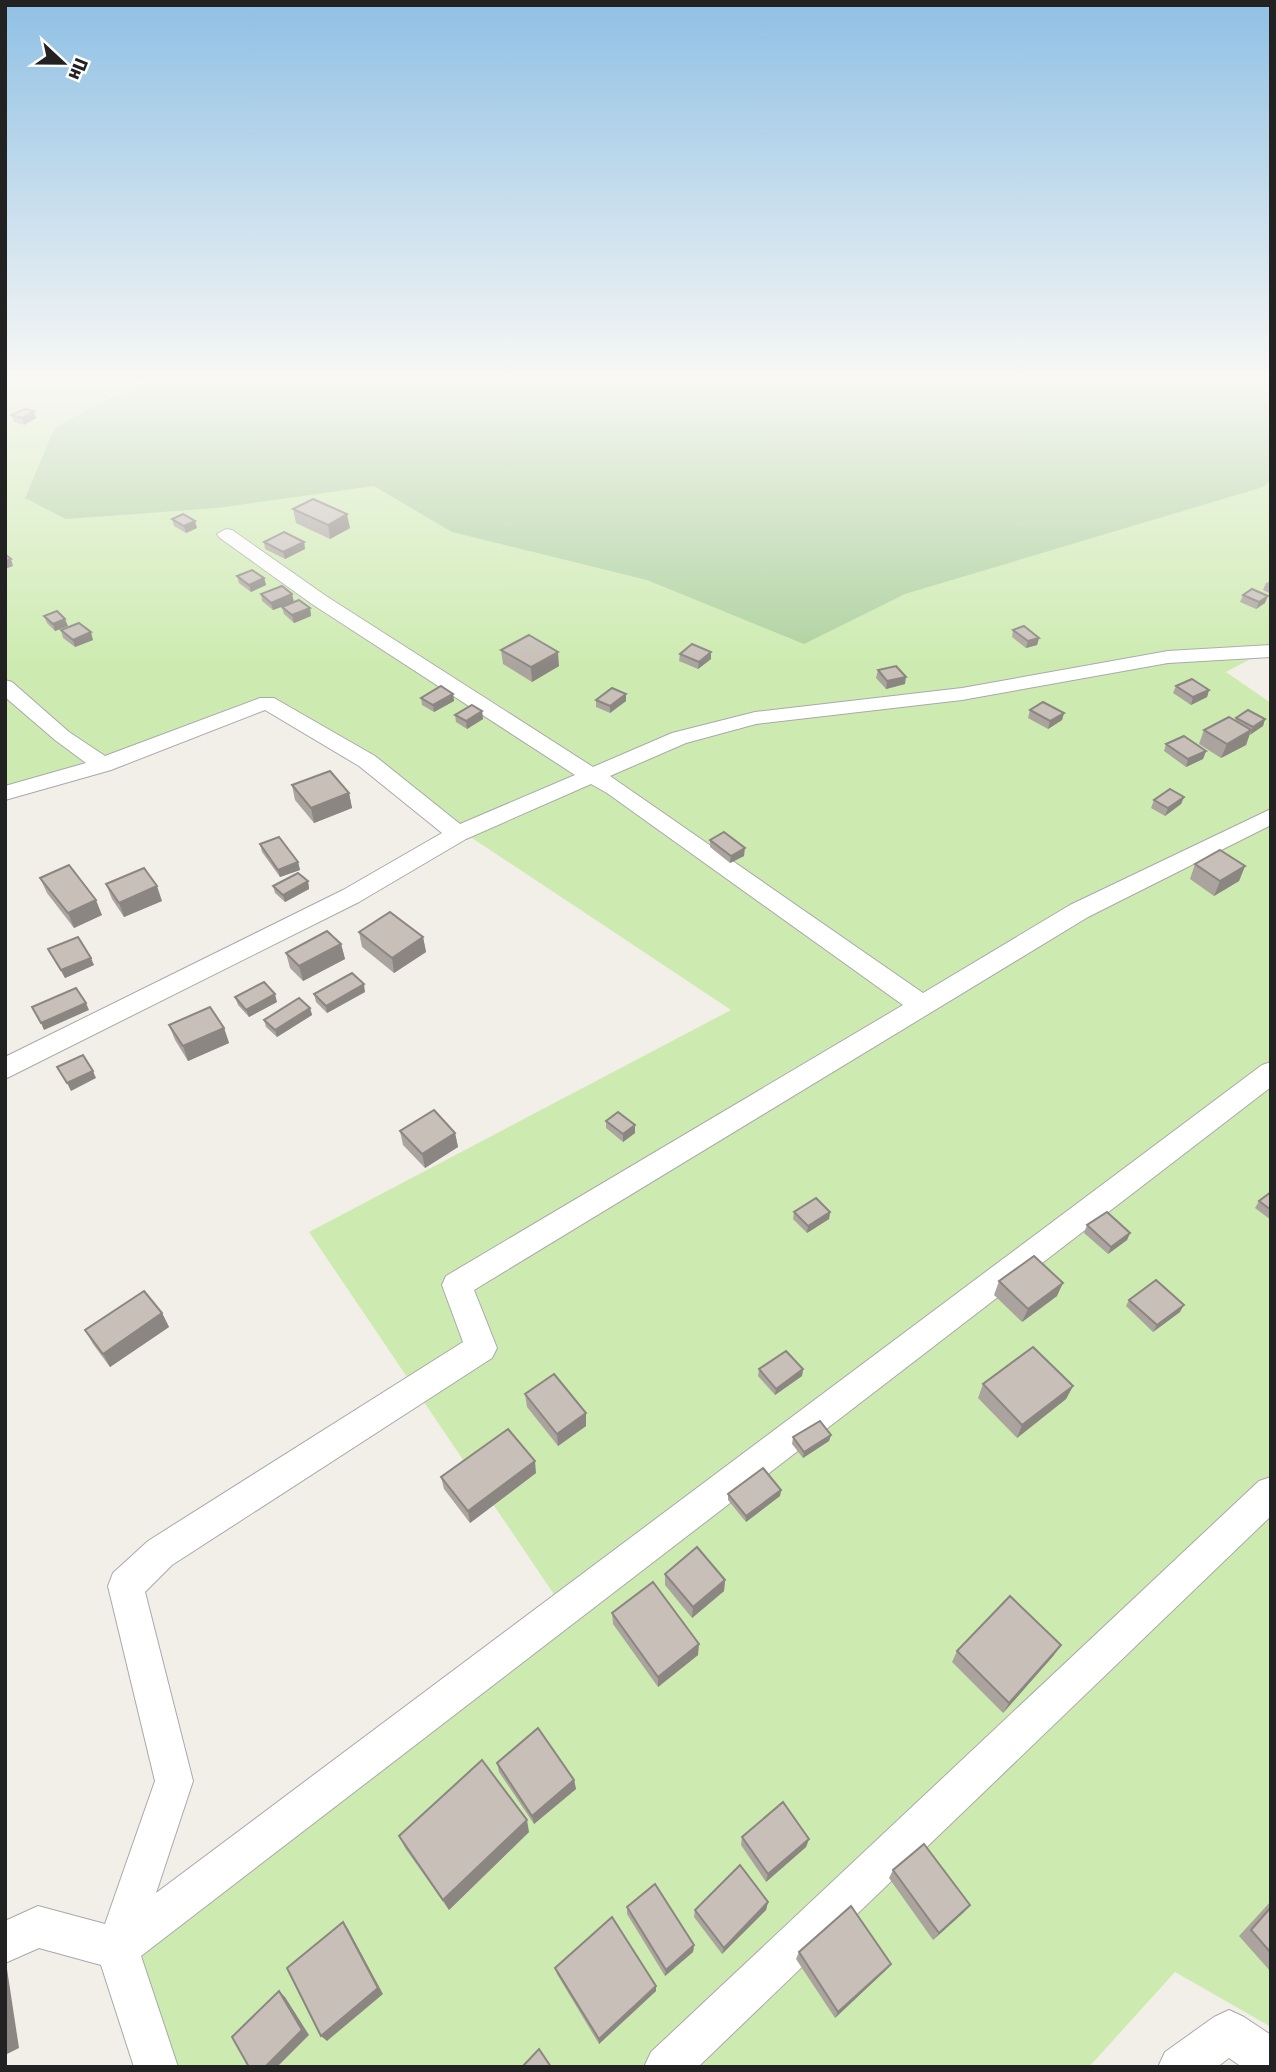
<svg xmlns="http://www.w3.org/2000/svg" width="1276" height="2072" font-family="'Fira Sans Condensed',sans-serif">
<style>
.grass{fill:#cdebb0}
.forest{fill:#add19e}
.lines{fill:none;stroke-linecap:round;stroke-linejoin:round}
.minor-casing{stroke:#a9a9a9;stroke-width:2}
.minor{fill:#fff;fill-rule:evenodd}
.wall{fill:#aba49e}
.shaded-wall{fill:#8b8681}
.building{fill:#c7bfb8;stroke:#8b8681;stroke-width:2}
</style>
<rect width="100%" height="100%" fill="#f2efe9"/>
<path class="grass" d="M31 377H1271V648L1226 672 1271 703V2027L1175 1972 1089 2067H160L100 1960 574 1624 309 1232 731 1010 272 705 247 707 5 789V392Z"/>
<path class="forest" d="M152 377H1271V480L1263 487 905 594 804 644 647 580 452 532 374 486 217 508 66 519 25 498 55 427Z"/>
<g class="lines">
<defs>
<g id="minor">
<path d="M226 529 232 530 326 596 593 767 672 733 755 712 962 688 1168 651 1271 645V657L1168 663 962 700 756 724 686 743 610 776 923 993 1070 905 1271 809V825L1088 917 474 1290 497 1348 492 1358 172 1565 145 1592 193 1781 156 1893 1262 1065 1271 1062V1087L141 1956 178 2067H134L101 1965 39 1948 5 1963V1921L38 1906 105 1924 155 1781 108 1586 113 1573 148 1541 463 1342 442 1285 446 1276 903 1005 607 793 591 784 466 839 359 902 5 1079V1057L343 890 442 833 359 766 265 710 111 770 5 800V786L86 763 55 740 5 697V680L12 682 69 732 105 756 260 698H274L375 756 460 824 575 775 312 604 220 538 217 534Z"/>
<path d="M1271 1477V1516L698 2067H644L651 2052 1259 1481Z"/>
<path d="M1229 2010 1244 2017 1271 2035V2067H1242L1229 2058 1217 2067H1158L1165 2052 1214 2017Z"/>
</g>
</defs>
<use href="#minor" class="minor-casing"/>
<use href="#minor" class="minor"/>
</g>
<g class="wall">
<path d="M12 415 36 418 24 425 14 422Z"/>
<path d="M293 509 350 528 330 539 296 523Z"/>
<path d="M172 519 197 528 186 533 174 526Z"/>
<path d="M264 542H304L305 549 285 559 265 549Z"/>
<path d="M237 576 264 578 266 585 251 592 239 583Z"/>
<path d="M1271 581V594L1263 590 1266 583Z"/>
<path d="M261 594 294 602 273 610 262 601Z"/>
<path d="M1243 595 1265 603 1256 609 1240 602Z"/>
<path d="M282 607 310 608 311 616 294 623 284 614Z"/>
<path d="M44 616 68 626 55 631 47 623Z"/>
<path d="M61 630 93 640 75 647 63 638Z"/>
<path d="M1013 630 1039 638 1037 645 1026 648 1012 637Z"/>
<path d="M501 650 559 666 532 682 503 664Z"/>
<path d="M711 652V659L698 669 679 661 680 654Z"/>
<path d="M878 670 905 684 886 689 876 678Z"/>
<path d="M1176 686 1209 690 1207 697 1191 705 1173 693Z"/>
<path d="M453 694 454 701 434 712 422 705 421 698Z"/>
<path d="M626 694V701L610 713 596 707V700Z"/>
<path d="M1030 710 1064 713 1062 720 1048 729 1028 718Z"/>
<path d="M482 711 483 719 467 729 456 722 455 715Z"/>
<path d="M1236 718 1265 719 1263 726 1250 734 1246 745 1221 758 1199 744 1204 730 1235 721Z"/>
<path d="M1166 744 1206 751 1203 759 1186 767 1164 751Z"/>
<path d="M292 785 349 793 352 808 314 823 295 800Z"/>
<path d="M1184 797 1181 804 1165 816 1151 808 1154 800Z"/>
<path d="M710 840 744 856 730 863 710 847Z"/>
<path d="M260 844 298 862 300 870 280 877 262 852Z"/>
<path d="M1195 864 1245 866 1239 881 1214 896 1190 879Z"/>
<path d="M40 878 102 915 74 928 47 893Z"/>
<path d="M308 881 309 889 285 902 275 893 273 886Z"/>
<path d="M106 884 162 901 124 917 112 899Z"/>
<path d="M359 932 423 937 426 952 394 973 362 947Z"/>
<path d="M341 944 345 959 303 981 290 968 286 953Z"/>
<path d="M48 949 94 965 65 978Z"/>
<path d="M365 992 327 1013 316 1002 314 994Z"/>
<path d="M235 997 277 1002 249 1017 238 1005Z"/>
<path d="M310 1008 312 1015 277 1037 266 1027 264 1020Z"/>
<path d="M169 1025 224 1028 229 1043 188 1061 175 1040Z"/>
<path d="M606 1121 635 1125V1133L623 1142 606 1128Z"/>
<path d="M400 1131 455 1133 458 1147 425 1168 403 1145Z"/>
<path d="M1271 1192V1220L1255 1208 1259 1201Z"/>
<path d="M794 1212H830L829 1219 807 1233 793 1219Z"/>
<path d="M1087 1225 1130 1233 1127 1240 1108 1254 1084 1233Z"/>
<path d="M999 1281 1057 1296 1022 1322 994 1295Z"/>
<path d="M1129 1300 1180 1312 1153 1332 1126 1306Z"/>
<path d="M162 1313 169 1327 110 1367 93 1344 85 1330Z"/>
<path d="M759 1369H803L802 1376 775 1395 758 1376Z"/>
<path d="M983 1384 1073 1386 1066 1399 1017 1438 978 1398Z"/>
<path d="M525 1394 586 1413V1426L558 1446 527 1407Z"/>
<path d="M831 1435 829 1441 803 1458 792 1444 793 1437Z"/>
<path d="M536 1473 470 1523 444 1489 441 1477Z"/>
<path d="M781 1490 780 1496 746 1522 728 1500V1494Z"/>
<path d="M665 1574 725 1580 724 1591 692 1618 665 1585Z"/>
<path d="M612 1613 698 1655 658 1687 613 1624Z"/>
<path d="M957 1651 1054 1655 1003 1713 952 1662Z"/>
<path d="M497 1763 574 1780 576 1789 534 1824 499 1772Z"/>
<path d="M529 1832 449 1910 405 1848 399 1836Z"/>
<path d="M742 1837 809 1839 806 1847 766 1882 741 1845Z"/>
<path d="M893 1870 964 1912 933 1940 889 1878Z"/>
<path d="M1271 1901V1972L1239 1936Z"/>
<path d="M768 1902 766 1910 722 1954 694 1917 695 1910Z"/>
<path d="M627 1907 694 1945 693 1952 665 1976 627 1914Z"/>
<path d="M799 1952 886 1970 835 2018 796 1959Z"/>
<path d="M555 1968 656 1991 599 2044 557 1974Z"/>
</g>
<g class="shaded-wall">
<path d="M34 411 36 418 24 425 22 418Z"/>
<path d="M347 514 350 528 330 539 328 525Z"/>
<path d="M195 521 197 528 186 533 184 526Z"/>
<path d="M304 542 305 549 285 559 283 552Z"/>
<path d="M11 559 13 566 5 569V561Z"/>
<path d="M264 578 266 585 251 592 249 585Z"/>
<path d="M292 594 294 602 273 610 271 603Z"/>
<path d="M1268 596 1265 603 1256 609 1259 602Z"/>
<path d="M310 608 311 616 294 623 292 615Z"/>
<path d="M65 619 68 626 55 631 53 624Z"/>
<path d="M91 632 93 640 75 647 73 640Z"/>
<path d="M1039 638 1037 645 1026 648 1028 641Z"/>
<path d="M558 652 559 666 532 682 531 667Z"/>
<path d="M711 652V659L698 669 699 662Z"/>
<path d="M906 677 905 684 886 689 887 681Z"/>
<path d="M1209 690 1207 697 1191 705 1193 697Z"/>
<path d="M453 694 454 701 434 712 433 705Z"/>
<path d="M626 694V701L610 713V706Z"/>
<path d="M482 711 483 719 467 729 466 721Z"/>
<path d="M1064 713 1062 720 1048 729 1050 721Z"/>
<path d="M1265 719 1263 726 1250 735 1253 727Z"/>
<path d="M1251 730 1246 745 1221 758 1227 744Z"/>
<path d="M1206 751 1203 759 1186 767 1188 759Z"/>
<path d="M349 793 352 808 314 823 311 808Z"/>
<path d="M1184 797 1181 804 1165 816 1168 808Z"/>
<path d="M745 848 744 856 730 863 731 856Z"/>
<path d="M298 862 300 870 280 877 278 870Z"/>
<path d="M1245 866 1239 881 1214 896 1220 881Z"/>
<path d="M308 881 309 889 285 902 283 895Z"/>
<path d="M157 886 162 901 124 917 119 903Z"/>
<path d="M96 900 102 915 74 928 68 913Z"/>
<path d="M423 937 426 952 394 973 392 958Z"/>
<path d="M341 944 345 959 303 981 299 966Z"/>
<path d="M91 958 94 965 65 978 61 970Z"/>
<path d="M364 984 365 992 327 1013 326 1006Z"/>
<path d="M275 994 277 1002 249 1017 246 1010Z"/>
<path d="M86 1003 89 1010 44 1030 41 1023Z"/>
<path d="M310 1008 312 1015 277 1037 275 1030Z"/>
<path d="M224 1028 229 1043 188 1061 183 1046Z"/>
<path d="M93 1071 96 1078 71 1091 67 1083Z"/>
<path d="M635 1125V1133L623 1142V1134Z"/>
<path d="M455 1133 458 1147 425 1168 422 1154Z"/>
<path d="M830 1212 829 1219 807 1233 808 1226Z"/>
<path d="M1130 1233 1127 1240 1108 1254 1111 1247Z"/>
<path d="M1063 1283 1057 1296 1022 1322 1028 1309Z"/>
<path d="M1184 1305 1180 1312 1153 1332 1157 1325Z"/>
<path d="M162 1313 169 1327 110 1367 103 1354Z"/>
<path d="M803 1369 802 1376 775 1395 776 1389Z"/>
<path d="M1073 1386 1066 1399 1017 1438 1022 1425Z"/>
<path d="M586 1413V1426L558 1446 557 1434Z"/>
<path d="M831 1435 829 1441 803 1458 804 1452Z"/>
<path d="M535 1461 536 1473 470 1523 468 1511Z"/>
<path d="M781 1490 780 1496 746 1522V1516Z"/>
<path d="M725 1580 724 1591 692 1618 693 1607Z"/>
<path d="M699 1644 698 1655 658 1687V1677Z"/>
<path d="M1061 1645 1054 1655 1003 1713 1009 1703Z"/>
<path d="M574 1780 576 1789 534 1824 532 1816Z"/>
<path d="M527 1820 529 1832 449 1910 443 1900Z"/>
<path d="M809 1839 806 1847 766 1882 768 1874Z"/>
<path d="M768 1902 766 1910 722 1954 724 1948Z"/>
<path d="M970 1905 964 1912 933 1940 939 1933Z"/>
<path d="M343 1922 348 1929 383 1994 327 2041 321 2036Z"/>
<path d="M694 1945 693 1952 665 1976 666 1970Z"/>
<path d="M891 1964 886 1970 835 2018 838 2012Z"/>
<path d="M5 1968 7 1969 19 2048 5 2055Z"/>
<path d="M656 1986V1991L599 2044V2039Z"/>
<path d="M279 1991 285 1997 309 2035 277 2067H265Z"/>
</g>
<g class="building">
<path d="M24 409 34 411 22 418 12 415Z"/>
<path d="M313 499 347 514 328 525 293 509Z"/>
<path d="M183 514 195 521 184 526 172 519Z"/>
<path d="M284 532 304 542 283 552 264 542Z"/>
<path d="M5 555H6L11 559 5 561Z"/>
<path d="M252 570 264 578 249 585 237 576Z"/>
<path d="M282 586 292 594 271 603 261 594Z"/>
<path d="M1252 589 1268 596 1259 602 1243 595Z"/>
<path d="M299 600 310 608 292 615 282 607Z"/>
<path d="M57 611 65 619 53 624 44 616Z"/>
<path d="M79 623 91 632 73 640 61 630Z"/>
<path d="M1024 626 1039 638 1028 641 1013 630Z"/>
<path d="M529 635 558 652 531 667 501 650Z"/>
<path d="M692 644 711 652 699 662 680 654Z"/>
<path d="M896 666 906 677 887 681 878 670Z"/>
<path d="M1192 679 1209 690 1193 697 1176 686Z"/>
<path d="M441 686 453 694 433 705 421 698Z"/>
<path d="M612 688 626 694 610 706 596 700Z"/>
<path d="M1043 702 1064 713 1050 721 1030 710Z"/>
<path d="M472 705 482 711 466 721 455 715Z"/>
<path d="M1248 710 1265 719 1253 727 1236 718Z"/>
<path d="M1229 717 1251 730 1227 744 1204 730Z"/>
<path d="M1184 736 1206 751 1188 759 1166 744Z"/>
<path d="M330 771 349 793 311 808 292 785Z"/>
<path d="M1170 789 1184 797 1168 808 1154 800Z"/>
<path d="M724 832 745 848 731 856 710 840Z"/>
<path d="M279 837 298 862 278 870 260 844Z"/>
<path d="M1220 850 1245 866 1220 881 1195 864Z"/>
<path d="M69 865 96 900 68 913 40 878Z"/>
<path d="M144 868 157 886 119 903 106 884Z"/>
<path d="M298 873 308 881 283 895 273 886Z"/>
<path d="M390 912 423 937 392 958 359 932Z"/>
<path d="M327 931 341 944 299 966 286 953Z"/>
<path d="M78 937 91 958 61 970 48 949Z"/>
<path d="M352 973 364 984 326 1006 314 994Z"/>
<path d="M264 982 275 994 246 1010 235 997Z"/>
<path d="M76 988 86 1003 41 1023 32 1007Z"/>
<path d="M299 998 310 1008 275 1030 264 1020Z"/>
<path d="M210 1007 224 1028 183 1046 169 1025Z"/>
<path d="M83 1055 93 1071 67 1083 57 1067Z"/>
<path d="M434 1110 455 1133 422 1154 400 1131Z"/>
<path d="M618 1112 635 1125 623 1134 606 1121Z"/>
<path d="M1271 1192V1210L1259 1201Z"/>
<path d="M816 1198 830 1212 808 1226 794 1212Z"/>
<path d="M1107 1212 1130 1233 1111 1247 1087 1225Z"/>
<path d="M1034 1256 1063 1283 1028 1309 999 1281Z"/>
<path d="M1156 1280 1184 1305 1157 1325 1129 1300Z"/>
<path d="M144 1291 162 1313 103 1354 85 1330Z"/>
<path d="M1033 1347 1073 1386 1022 1425 983 1384Z"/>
<path d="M786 1351 803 1369 776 1389 759 1369Z"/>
<path d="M554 1374 586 1413 557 1434 525 1394Z"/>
<path d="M820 1421 831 1435 804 1452 793 1437Z"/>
<path d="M508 1429 535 1461 468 1511 441 1477Z"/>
<path d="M763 1468 781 1490 746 1516 728 1494Z"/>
<path d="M697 1547 725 1580 693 1607 665 1574Z"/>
<path d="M653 1582 699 1644 658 1677 612 1613Z"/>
<path d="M1010 1596 1061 1645 1009 1703 957 1651Z"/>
<path d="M538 1728 574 1780 532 1816 497 1763Z"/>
<path d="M482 1760 527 1820 443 1900 399 1836Z"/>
<path d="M783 1802 809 1839 768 1874 742 1837Z"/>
<path d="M924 1844 970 1905 939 1933 893 1870Z"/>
<path d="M740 1865 768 1902 724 1948 695 1910Z"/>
<path d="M655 1884 694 1945 666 1970 627 1907Z"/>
<path d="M851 1906 891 1964 838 2012 799 1952Z"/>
<path d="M1271 1907V1953L1251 1930Z"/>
<path d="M612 1917 656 1986 599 2039 555 1968Z"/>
<path d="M343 1922 378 1988 321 2036 287 1968Z"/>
<path d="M279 1991 302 2030 265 2067H249L232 2037Z"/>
<path d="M539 2049 551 2067H522Z"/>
</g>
<linearGradient id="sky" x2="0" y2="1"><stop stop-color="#8fc0e4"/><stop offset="0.57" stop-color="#f9f8f5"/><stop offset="1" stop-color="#f9f8f5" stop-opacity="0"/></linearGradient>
<rect width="1276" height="667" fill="url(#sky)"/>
<rect width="1276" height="2072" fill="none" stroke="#222222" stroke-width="14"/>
<g transform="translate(63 63) rotate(112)" stroke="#ffffff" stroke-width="5" paint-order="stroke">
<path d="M0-5L12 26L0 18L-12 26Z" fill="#222222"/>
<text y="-10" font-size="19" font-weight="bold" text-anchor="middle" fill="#222222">Пн</text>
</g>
</svg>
